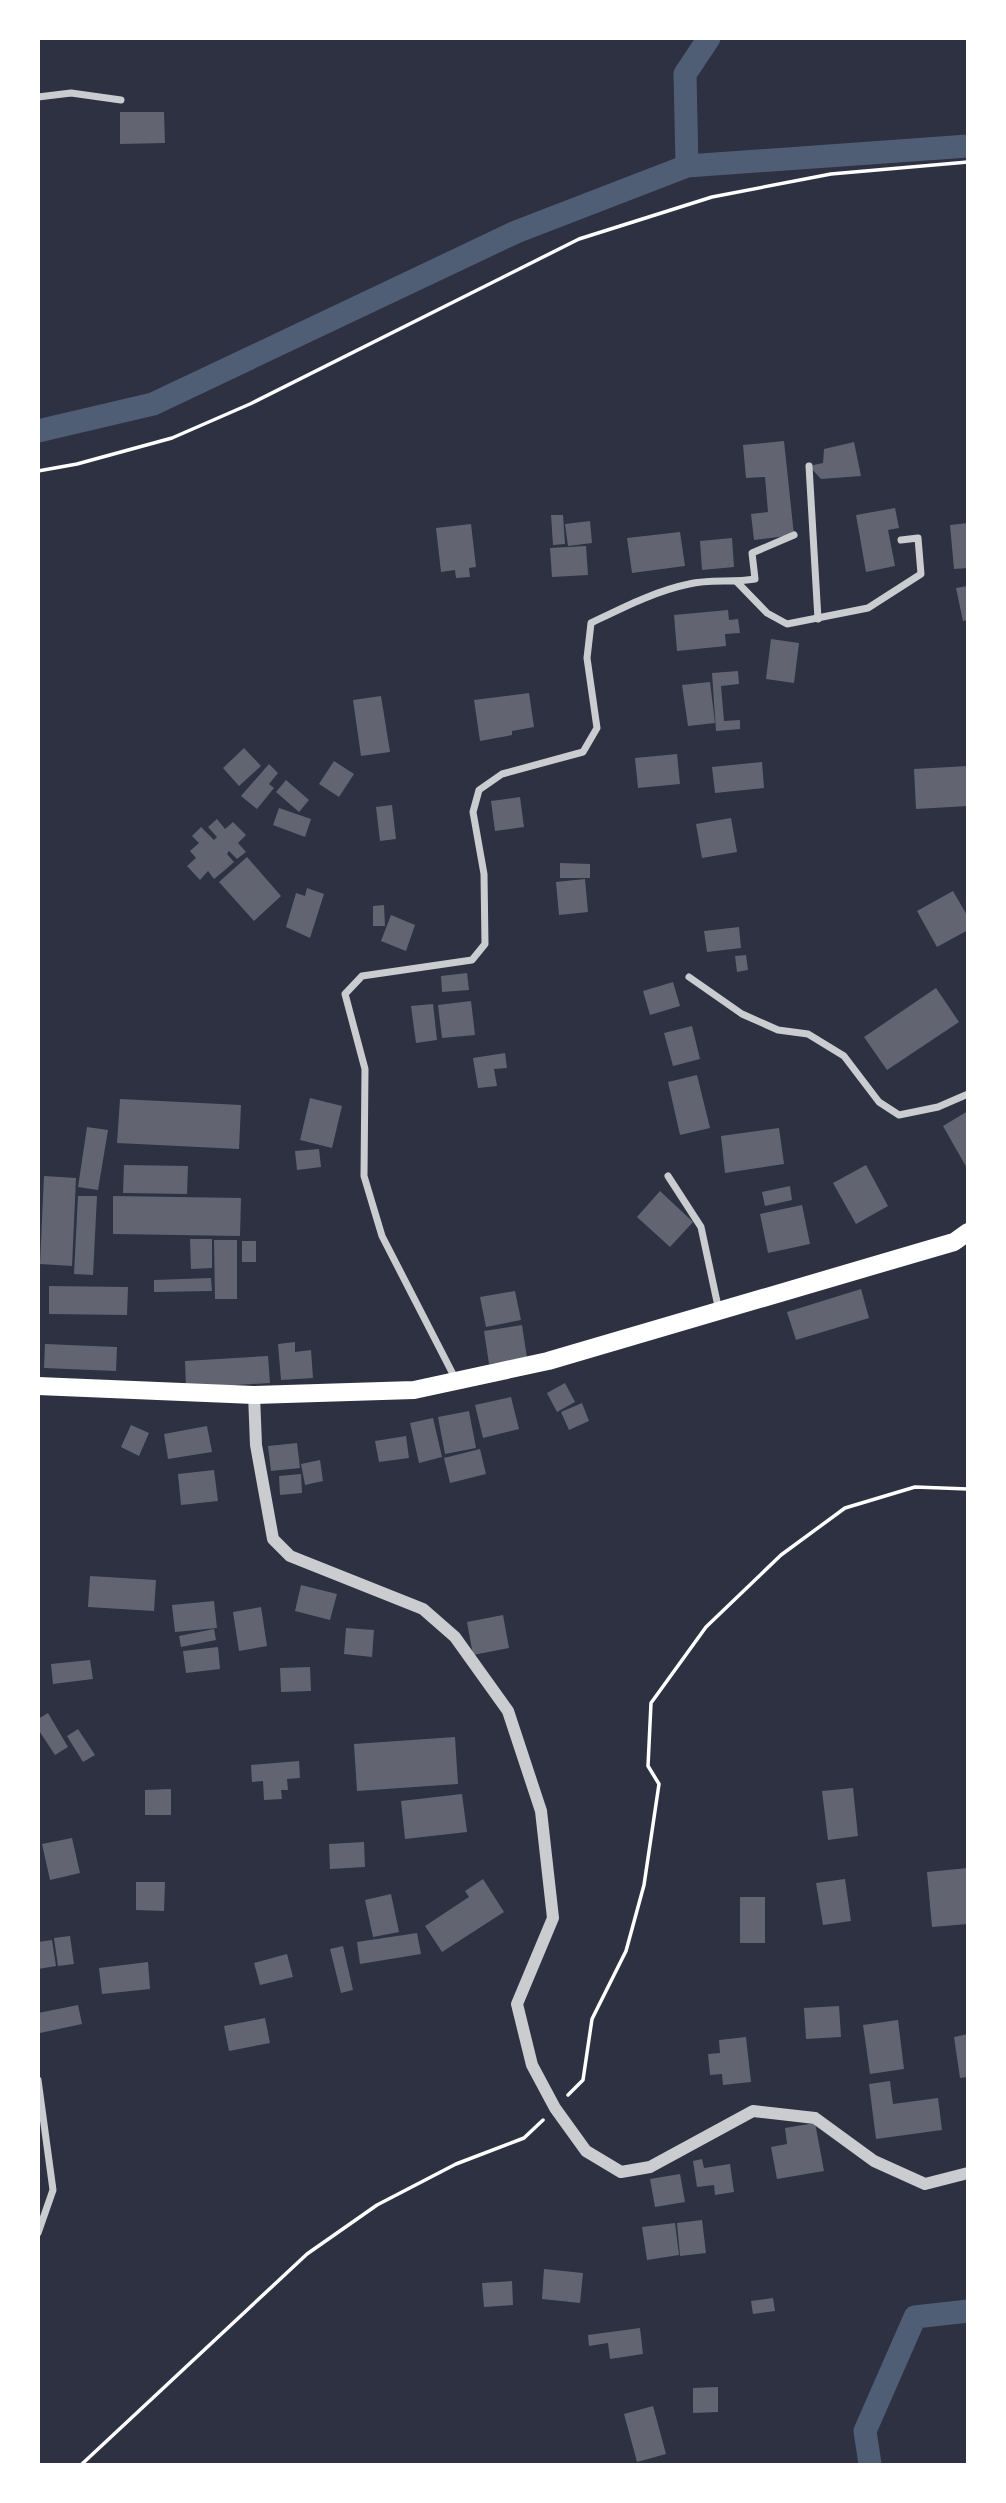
<svg xmlns="http://www.w3.org/2000/svg" width="1006" height="2503" font-family="'Source Serif 4',serif">
<style>
.lines{fill:none;stroke-linecap:round;stroke-linejoin:round}
.canal{stroke:#4f5d75;stroke-width:23}
.building{fill:#626471}
.path{stroke:#fff;stroke-width:3.5}
.minor{stroke:#caccd0;stroke-width:7}
.tertiary{stroke:#caccd0;stroke-width:12}
.trunk{stroke:#fff;stroke-width:18}
</style>
<rect width="100%" height="100%" fill="#2d3142"/>
<g class="lines">
<g class="canal">
<path d="M687 166 685 74 709 38"/>
<path d="M38 431 153 404 516 232 687 166 968 146"/>
<path d="M870 2464 865 2431 915 2317 968 2311"/>
</g>
</g>
<g class="building">
<path d="M120 112H164L165 143 120 144Z"/>
<path d="M784 441 794 535 754 540 751 514 768 512 765 477 746 478 743 445Z"/>
<path d="M854 442 861 476 821 479 809 466 823 463 824 449Z"/>
<path d="M895 508 899 528 888 530 895 566 866 572 856 515Z"/>
<path d="M551 515H563L565 544 553 545Z"/>
<path d="M590 521 592 543 568 546 565 524Z"/>
<path d="M968 523V568L954 569 950 525Z"/>
<path d="M471 524 476 567 469 568 470 577 456 578 455 570 441 572 436 528Z"/>
<path d="M680 532 685 566 632 573 627 538Z"/>
<path d="M732 538 734 567 702 570 700 541Z"/>
<path d="M586 546 588 575 552 577 550 548Z"/>
<path d="M968 586V620L963 621 956 588Z"/>
<path d="M728 610 729 620 738 619 740 633 725 634 726 646 677 651 674 615Z"/>
<path d="M771 639 799 643 794 683 766 679Z"/>
<path d="M738 671 739 684 721 686 724 721 740 720V729L716 731 712 673Z"/>
<path d="M710 682 715 723 688 726 682 685Z"/>
<path d="M529 693 534 727 512 731V735L480 741 474 700Z"/>
<path d="M381 696 390 752 361 756 353 700Z"/>
<path d="M244 748 261 766 239 786 223 768Z"/>
<path d="M677 754 680 784 638 788 635 758Z"/>
<path d="M334 761 354 774 339 797 319 784Z"/>
<path d="M762 762 764 788 715 793 712 767Z"/>
<path d="M269 764 278 773 269 784 274 788 257 809 241 796Z"/>
<path d="M968 766V806L916 809 914 769Z"/>
<path d="M286 780 309 800 299 812 276 792Z"/>
<path d="M520 797 524 827 495 831 491 801Z"/>
<path d="M392 805 396 839 380 841 376 807Z"/>
<path d="M279 808 311 819 305 837 273 825Z"/>
<path d="M731 818 737 852 702 858 696 824Z"/>
<path d="M217 819 225 829 233 822 246 835 238 843 246 852 237 859 229 851 227 854 234 862 225 870 214 879 208 871 200 880 187 866 196 858 190 851 199 843 192 836 201 827 214 840 217 837 208 827Z"/>
<path d="M247 857 281 896 254 921 219 882Z"/>
<path d="M560 863 590 864V878H560Z"/>
<path d="M585 879 588 912 559 915 556 882Z"/>
<path d="M307 888 324 894 310 938 286 927 296 893 305 896Z"/>
<path d="M953 891 968 917V930L937 947 917 911Z"/>
<path d="M384 905 385 926H373V906Z"/>
<path d="M391 915 415 925 406 951 381 941Z"/>
<path d="M739 927 741 948 707 952 704 931Z"/>
<path d="M746 955 748 970 737 972 735 956Z"/>
<path d="M467 973 469 990 442 992 441 976Z"/>
<path d="M673 982 680 1006 650 1015 643 991Z"/>
<path d="M936 988 959 1022 887 1070 864 1037Z"/>
<path d="M471 1001 475 1035 442 1038 438 1005Z"/>
<path d="M433 1004 437 1040 416 1043 411 1006Z"/>
<path d="M692 1026 700 1059 673 1066 664 1033Z"/>
<path d="M505 1053 507 1068 494 1069 497 1086 478 1088 473 1058Z"/>
<path d="M697 1075 710 1128 680 1135 668 1082Z"/>
<path d="M310 1098 342 1106 332 1148 300 1140Z"/>
<path d="M120 1099 241 1105 239 1149 117 1143Z"/>
<path d="M968 1111V1170L943 1126Z"/>
<path d="M87 1127 108 1130 98 1190 78 1187Z"/>
<path d="M779 1128 784 1164 725 1173 721 1136Z"/>
<path d="M319 1149 321 1167 297 1170 295 1151Z"/>
<path d="M124 1165 188 1166 187 1194 123 1193Z"/>
<path d="M866 1165 888 1206 856 1224 833 1183Z"/>
<path d="M44 1176 76 1178 72 1266 40 1264Z"/>
<path d="M790 1186 792 1200 765 1206 762 1192Z"/>
<path d="M660 1191 693 1222 670 1247 637 1217Z"/>
<path d="M78 1196H97L93 1275 74 1274Z"/>
<path d="M113 1196 241 1198 240 1236 113 1234Z"/>
<path d="M802 1205 810 1244 768 1253 760 1214Z"/>
<path d="M190 1239H212V1268L191 1269Z"/>
<path d="M214 1240H237V1299H215Z"/>
<rect x="242" y="1241" width="14" height="21"/>
<path d="M211 1278 212 1291 154 1292V1280Z"/>
<path d="M49 1286 128 1287 127 1315 49 1314Z"/>
<path d="M861 1289 869 1318 796 1340 787 1312Z"/>
<path d="M515 1291 521 1320 486 1327 480 1297Z"/>
<path d="M522 1325 527 1358 489 1364 484 1331Z"/>
<path d="M295 1342V1352L311 1350 313 1378 281 1380 278 1344Z"/>
<path d="M45 1344 117 1347 116 1371 44 1368Z"/>
<path d="M268 1356 270 1383 186 1388 185 1361Z"/>
<path d="M565 1383 575 1402 557 1412 547 1393Z"/>
<path d="M511 1397 519 1429 483 1438 475 1405Z"/>
<path d="M582 1403 589 1421 569 1430 561 1412Z"/>
<path d="M469 1411 476 1448 445 1454 438 1417Z"/>
<path d="M433 1418 442 1457 419 1463 410 1423Z"/>
<path d="M131 1425 149 1433 139 1456 121 1447Z"/>
<path d="M207 1426 212 1452 168 1459 164 1434Z"/>
<path d="M406 1436 409 1458 379 1462 375 1441Z"/>
<path d="M297 1443 300 1468 271 1471 268 1446Z"/>
<path d="M480 1449 486 1474 450 1483 444 1458Z"/>
<path d="M320 1460 323 1481 305 1485 301 1464Z"/>
<path d="M214 1470 218 1501 181 1505 178 1474Z"/>
<path d="M301 1474 302 1493 280 1495 279 1476Z"/>
<path d="M90 1576 156 1580 154 1611 88 1607Z"/>
<path d="M301 1585 337 1594 330 1620 295 1611Z"/>
<path d="M214 1601 217 1628 175 1632 172 1605Z"/>
<path d="M261 1607 267 1646 239 1651 233 1612Z"/>
<path d="M503 1615 509 1648 473 1655 467 1622Z"/>
<path d="M346 1628 374 1630 372 1657 344 1654Z"/>
<path d="M214 1629 216 1640 181 1647 179 1636Z"/>
<path d="M218 1647 220 1669 186 1673 183 1651Z"/>
<path d="M90 1660 93 1679 53 1684 51 1664Z"/>
<path d="M310 1667 311 1691 281 1692 280 1668Z"/>
<path d="M48 1713 68 1747 55 1755 38 1729V1719Z"/>
<path d="M78 1729 95 1755 83 1762 67 1736Z"/>
<path d="M455 1737 458 1784 357 1791 354 1744Z"/>
<path d="M299 1761 300 1778 287 1779 288 1790H281L282 1799 264 1800 263 1781 252 1782 251 1765Z"/>
<path d="M853 1788 858 1836 828 1840 822 1791Z"/>
<path d="M171 1789V1815H145V1790Z"/>
<path d="M462 1794 467 1832 405 1839 401 1801Z"/>
<path d="M72 1838 80 1873 50 1880 42 1844Z"/>
<path d="M364 1842 365 1867 330 1869 329 1844Z"/>
<path d="M968 1868V1924L932 1927 927 1872Z"/>
<path d="M483 1879 504 1912 442 1952 425 1926 469 1897 465 1891Z"/>
<path d="M845 1879 851 1921 823 1925 816 1883Z"/>
<path d="M136 1882H165L164 1911 136 1910Z"/>
<path d="M391 1894 399 1932 373 1937 365 1900Z"/>
<rect x="740" y="1897" width="25" height="46"/>
<path d="M417 1933 421 1954 360 1964 357 1942Z"/>
<path d="M70 1936 74 1964 58 1966 54 1938Z"/>
<path d="M52 1940 56 1966 38 1969V1942Z"/>
<path d="M343 1946 353 1990 341 1993 330 1949Z"/>
<path d="M287 1954 293 1977 260 1985 254 1963Z"/>
<path d="M148 1962 150 1989 102 1994 99 1968Z"/>
<path d="M78 2005 82 2024 40 2033 38 2013Z"/>
<path d="M839 2006 841 2037 806 2039 804 2008Z"/>
<path d="M265 2018 270 2043 229 2051 224 2026Z"/>
<path d="M898 2020 904 2069 870 2074 863 2025Z"/>
<path d="M968 2034V2077L960 2078 954 2037Z"/>
<path d="M746 2037 751 2082 723 2085 722 2074 710 2075 708 2054 720 2053 719 2040Z"/>
<path d="M890 2081 893 2104 938 2098 942 2130 876 2139 869 2084Z"/>
<path d="M815 2123 824 2171 777 2179 771 2147 787 2144 785 2128Z"/>
<path d="M702 2159 704 2168 730 2164 734 2192 715 2195 714 2185 697 2187 693 2161Z"/>
<path d="M680 2174 685 2202 655 2207 650 2179Z"/>
<path d="M702 2220 706 2253 680 2256 677 2223Z"/>
<path d="M675 2223 679 2255 647 2260 642 2227Z"/>
<path d="M544 2269 583 2273 580 2303 542 2299Z"/>
<path d="M512 2281 513 2305 484 2307 482 2283Z"/>
<path d="M773 2298 775 2311 753 2314 751 2301Z"/>
<path d="M640 2328 643 2354 610 2359 608 2343 589 2346 588 2335Z"/>
<path d="M718 2387V2412L693 2413V2388Z"/>
<path d="M653 2406 666 2454 637 2462 624 2414Z"/>
</g>
<g class="lines">
<g class="path">
<path d="M38 471 77 464 172 438 250 404 579 239 712 197 831 174 968 162"/>
<path d="M568 2095 583 2080 592 2019 626 1951 644 1885 659 1784 648 1766 651 1703 706 1627 781 1555 845 1508 915 1487 968 1489"/>
<path d="M82 2464 307 2254 377 2205 456 2164 524 2138 543 2120"/>
</g>
<g class="minor">
<path d="M38 97 71 93 121 100"/>
<path d="M809 466 818 619"/>
<path d="M737 582 767 613 787 624 868 608 921 574 918 538 901 540"/>
<path d="M689 977 742 1014 778 1030 808 1034 844 1056 879 1102 899 1115 938 1107 968 1094"/>
<path d="M668 1176 701 1227 719 1311"/>
<path d="M456 1380 382 1236 364 1176 365 1069 345 994 362 976 472 960 485 944 484 874 473 812 479 790 502 774 583 752 597 728 587 658 591 623C622 608 655 591 689 584 710 579 733 583 755 579L752 553 794 535"/>
<path d="M38 2080 53 2190 38 2233"/>
</g>
<path class="tertiary" d="M254 1395 256 1445 273 1539 290 1556 423 1609 455 1637 508 1711 541 1811 553 1918 517 2004 532 2065 555 2108 586 2151 621 2172 650 2167 753 2111 815 2118 874 2161 925 2184 968 2173"/>
<path class="trunk" d="M38 1386 254 1395 414 1390 548 1361 954 1242 968 1232"/>
</g>
<rect width="1006" height="2503" fill="none" stroke="#ffffff" stroke-width="80"/>
</svg>
